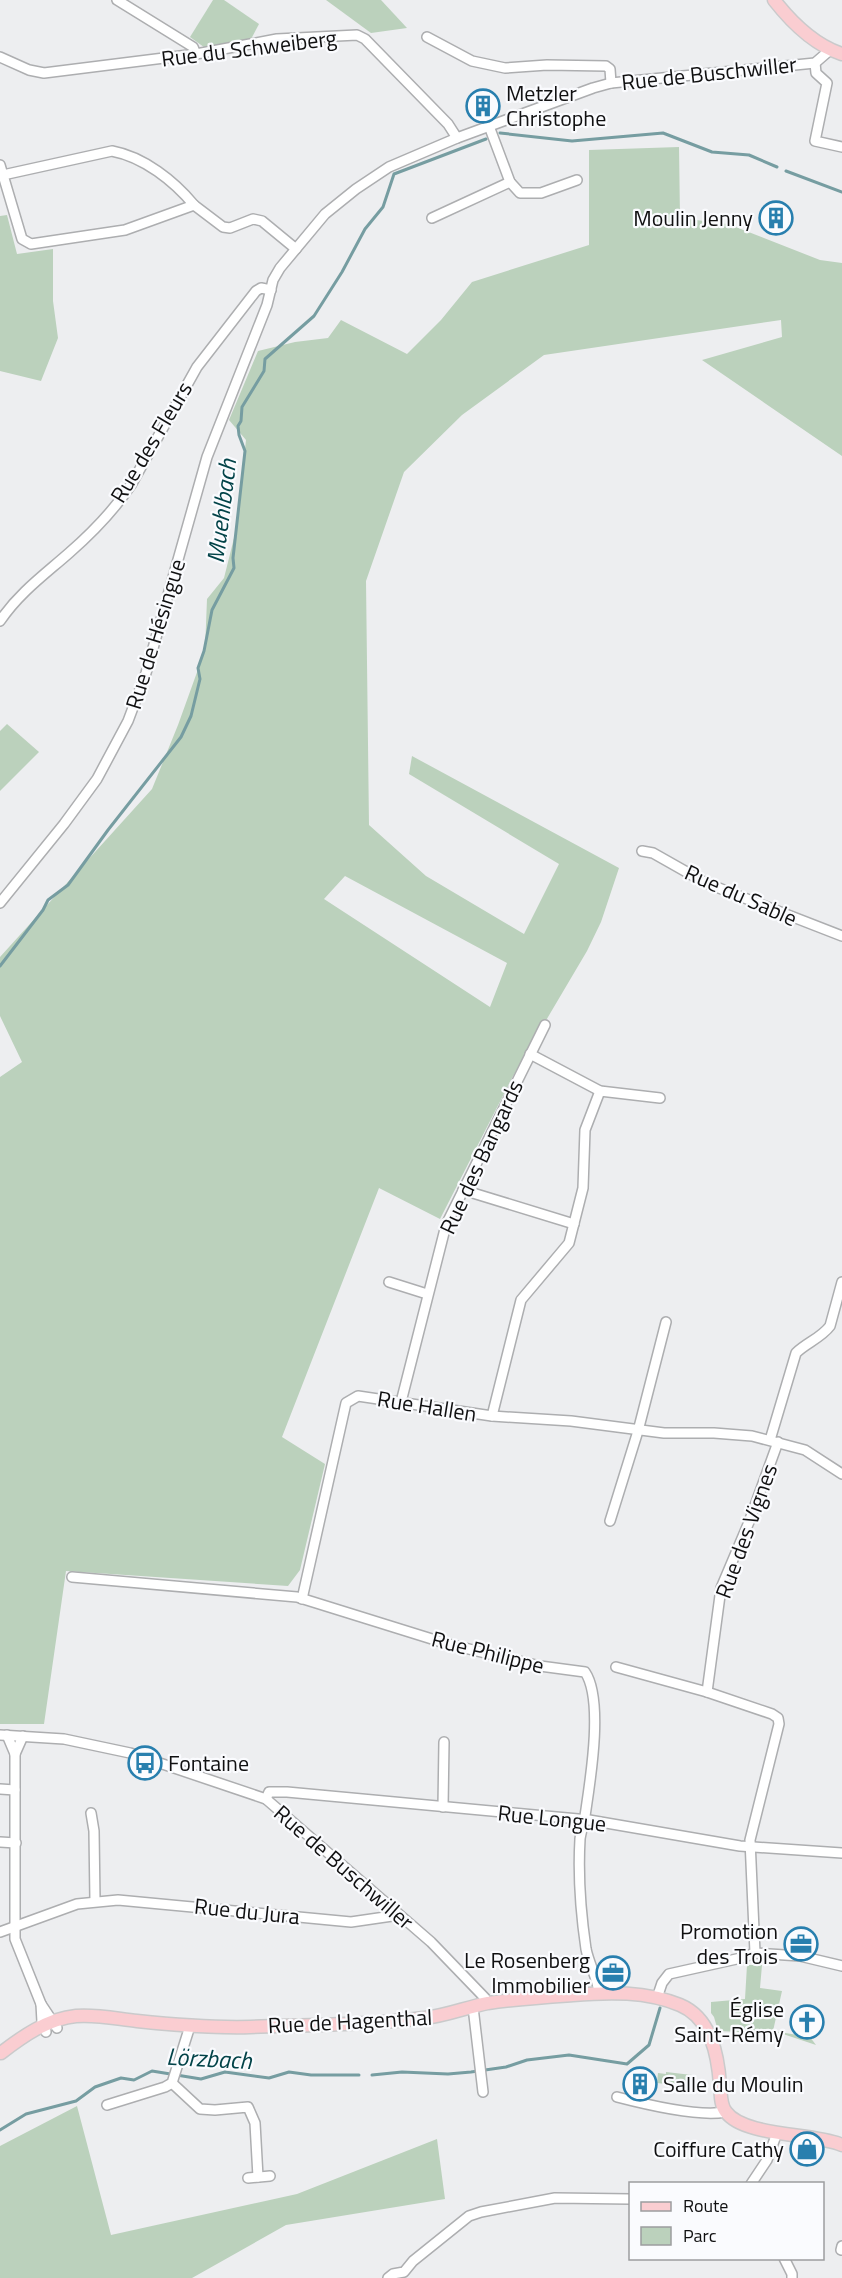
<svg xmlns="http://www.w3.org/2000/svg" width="842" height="2278" font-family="'Titillium Web',sans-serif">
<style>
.green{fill:#bbd1bc;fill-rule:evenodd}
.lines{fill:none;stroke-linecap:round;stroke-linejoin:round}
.stream{stroke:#769da1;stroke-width:3}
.minor-casing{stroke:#adaeb0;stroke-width:12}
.major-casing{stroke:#cacacb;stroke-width:15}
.minor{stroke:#fff;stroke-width:9}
.major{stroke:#facdd1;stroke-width:12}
.labels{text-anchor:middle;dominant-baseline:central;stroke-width:4.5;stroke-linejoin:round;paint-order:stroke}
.street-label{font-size:22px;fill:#101011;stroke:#fafbfe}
.poi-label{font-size:22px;fill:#101011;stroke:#fafbfe;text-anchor:end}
.water-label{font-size:24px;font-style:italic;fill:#024348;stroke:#fafbfe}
</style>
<rect width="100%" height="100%" fill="#edeef0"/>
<g class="green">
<path d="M213 0H224L259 24 250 41 208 50 190 37Z"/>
<path d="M326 0H381L407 28 371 33Z"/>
<path d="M679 147 680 218 728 224 820 260 842 263V456L702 360 782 337 781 320 544 355 462 415 404 472 366 581 369 825 426 876 524 934 559 864 409 774 412 756 619 868 601 922 587 951 512 1078 440 1219 379 1188 282 1437 325 1464 300 1570 288 1586 66 1571 44 1724H0V1077L22 1062 0 1016V957L152 789 178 725 205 650 207 599 224 578 236 530 246 440 229 420 258 351 295 342 328 338 341 320 407 354 441 320 472 282 589 245V150ZM345 876 507 963 490 1007 324 899Z"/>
<path d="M7 215 17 254 53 249V301L58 338 41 381 0 371V216Z"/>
<path d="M7 724 39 752 0 791V731Z"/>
<path d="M747 1965H762L760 1988 782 1991 773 2031 810 2037 816 2045 783 2034 718 2031 714 2017 711 2013V2002L745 1999Z"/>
<path d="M666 2072 692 2075 690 2091 680 2090V2092H673L674 2085 657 2083 658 2073 666 2074Z"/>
<path d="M77 2106 111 2235 297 2194 437 2139 445 2199 286 2225 192 2278H0V2146Z"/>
</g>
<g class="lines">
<g class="stream">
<path d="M500 133 572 141 663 133 712 152 749 155 777 167"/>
<path d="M786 171 842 192"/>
<path d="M0 966 43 910 48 900 68 885 108 830 181 737 191 716 200 679 198 668 204 651 212 610 234 568 233 558 245 451 239 435 238 426 241 421 242 407 264 371 265 359 314 316 342 272 365 229 383 207 394 174 486 139"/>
<path d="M372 2075 402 2072 448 2074 471 2072 506 2067 527 2060 569 2055 627 2064 649 2045 660 2008"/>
<path d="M0 2130 26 2114 76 2101 95 2087 121 2078 134 2080 152 2071 201 2079 225 2072 269 2078 289 2072 311 2075H359"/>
</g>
<defs>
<g id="minor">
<path d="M117 0 193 47 196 54"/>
<path d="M427 37 472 61 505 68 547 65 606 66 610 69 611 83"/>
<path d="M0 57 29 70 44 73 196 54 277 39 357 35 365 39 448 124 457 138"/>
<path d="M815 63 816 73 827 83 815 141 842 147"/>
<path d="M489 126 510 182 520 193H541L577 180"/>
<path d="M0 165 22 239 31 244 125 230 194 205 223 227 230 228 253 219 262 221 296 249"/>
<path d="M3 175 112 151C144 157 174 181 194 205"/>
<path d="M432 218 510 182"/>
<path d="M0 621C19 593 44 575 69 553 92 533 114 510 131 485L197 367 256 291 261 288 271 290"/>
<path d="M642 851 653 853 706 883 842 936"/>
<path d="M0 903 64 824 97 779 128 721 146 673 207 457 267 305 273 280 280 268 325 214 356 189 389 167 457 138 593 88 611 83 815 63 830 50"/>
<path d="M530 1054 600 1091 660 1098"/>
<path d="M463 1190 574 1224"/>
<path d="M389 1282 427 1294"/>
<path d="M401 1402 446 1225 545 1025"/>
<path d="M492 1416 521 1300 569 1243 583 1188 585 1130 600 1091"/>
<path d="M770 1440 796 1353C806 1343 821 1338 830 1326L842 1282"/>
<path d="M610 1521 638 1431 666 1322"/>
<path d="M72 1577 297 1597 448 1644 540 1666 585 1672C604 1700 590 1782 585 1816 584 1824 581 1831 580 1839 578 1873 581 1915 586 1949 589 1964 597 1977 599 1992"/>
<path d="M302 1599 346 1403 358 1396 492 1416 571 1421 664 1433H714L752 1436 805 1450 842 1474"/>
<path d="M616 1667 707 1692 772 1714 778 1718 779 1724 750 1840 755 1953"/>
<path d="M707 1692 721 1588 749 1522 778 1442"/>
<path d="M0 1735 64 1739 130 1753 266 1799 431 1942 485 1998 486 2003"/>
<path d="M7 1735 15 1754 23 1736"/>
<path d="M15 1754V1939L41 2004"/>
<path d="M0 1789 15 1790"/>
<path d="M266 1799 269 1792H287L589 1820 740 1846 842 1853"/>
<path d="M443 1807 444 1742"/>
<path d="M91 1813 94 1831 95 1901"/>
<path d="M0 1842 16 1843"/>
<path d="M0 1932 77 1904 118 1900 351 1922 399 1915"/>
<path d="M657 1998 662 1983 669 1974 741 1958 755 1953 800 1956 842 1966"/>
<path d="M473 2007 483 2092"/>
<path d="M46 2032 42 2022 41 2004 57 2028"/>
<path d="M172 2083 200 2109 215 2110 248 2107 255 2123 258 2177"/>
<path d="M617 2097C644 2104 699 2117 725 2112"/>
<path d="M107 2105 165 2087 172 2083 190 2026"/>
<path d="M248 2178 270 2176"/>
<path d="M751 2184 767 2160 777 2133"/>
<path d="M841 2250 842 2246"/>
<path d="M784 2258 792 2274V2278"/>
<path d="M388 2278 393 2274 404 2272 413 2261 469 2216 481 2212 555 2198 630 2199"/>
</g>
<g id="major">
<path d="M774 0C792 23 814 45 842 54"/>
<path d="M1 2053C23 2036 47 2019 76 2016 95 2014 118 2019 137 2021 175 2025 212 2028 250 2027 308 2025 367 2025 424 2018 446 2016 467 2007 488 2003 516 1999 545 1997 573 1995 609 1992 646 1991 680 2005 711 2018 718 2055 720 2085 721 2093 720 2105 726 2112 744 2137 816 2133 842 2145"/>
</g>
</defs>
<use href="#minor" class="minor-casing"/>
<use href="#major" class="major-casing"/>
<use href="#minor" class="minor"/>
<use href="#major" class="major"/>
</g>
<defs>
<symbol id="building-ring" viewBox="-11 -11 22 22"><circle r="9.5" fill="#fafbfe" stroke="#287fae" stroke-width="1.5"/><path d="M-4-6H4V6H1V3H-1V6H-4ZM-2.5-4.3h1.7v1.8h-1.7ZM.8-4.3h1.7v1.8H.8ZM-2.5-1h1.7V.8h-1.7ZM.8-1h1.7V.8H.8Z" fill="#287fae"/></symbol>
<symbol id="bus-ring" viewBox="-11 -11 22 22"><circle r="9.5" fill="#fafbfe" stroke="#287fae" stroke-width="1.5"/><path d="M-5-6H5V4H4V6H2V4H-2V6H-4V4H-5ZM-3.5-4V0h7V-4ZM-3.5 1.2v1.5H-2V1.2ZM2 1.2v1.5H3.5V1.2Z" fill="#287fae"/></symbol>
<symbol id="office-ring" viewBox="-11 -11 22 22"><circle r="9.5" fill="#fafbfe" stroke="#287fae" stroke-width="1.5"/><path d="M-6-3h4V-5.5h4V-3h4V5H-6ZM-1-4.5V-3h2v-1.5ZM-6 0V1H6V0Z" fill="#287fae"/></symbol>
<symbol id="church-ring" viewBox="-11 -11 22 22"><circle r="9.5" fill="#fafbfe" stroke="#287fae" stroke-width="1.5"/><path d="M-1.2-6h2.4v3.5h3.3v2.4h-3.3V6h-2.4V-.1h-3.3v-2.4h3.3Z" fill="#287fae"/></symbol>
<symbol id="shop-ring" viewBox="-11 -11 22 22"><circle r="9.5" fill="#fafbfe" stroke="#287fae" stroke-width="1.5"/><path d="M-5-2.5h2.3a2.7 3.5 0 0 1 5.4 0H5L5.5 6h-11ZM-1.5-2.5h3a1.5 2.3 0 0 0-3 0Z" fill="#287fae"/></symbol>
</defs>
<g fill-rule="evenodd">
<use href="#building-ring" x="464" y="87" width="38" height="38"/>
<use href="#building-ring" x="757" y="199" width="38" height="38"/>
<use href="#bus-ring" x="126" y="1744" width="38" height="38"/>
<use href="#office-ring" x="782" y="1925" width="38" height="38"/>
<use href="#office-ring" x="594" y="1954" width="38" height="38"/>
<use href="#church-ring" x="788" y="2003" width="38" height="38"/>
<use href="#building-ring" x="621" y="2065" width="38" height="38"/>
<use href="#shop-ring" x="788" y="2130" width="38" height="38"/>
</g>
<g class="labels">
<g class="street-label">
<text transform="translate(249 48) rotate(-7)">Rue du Schweiberg</text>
<text transform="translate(709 73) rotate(-6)">Rue de Buschwiller</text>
<text transform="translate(151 442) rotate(-59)">Rue des Fleurs</text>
<text transform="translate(155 634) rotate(-73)">Rue de Hésingue</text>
<text transform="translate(741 895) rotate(24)">Rue du Sable</text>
<text transform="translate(481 1157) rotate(-65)">Rue des Bangards</text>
<text transform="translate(427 1406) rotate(9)">Rue Hallen</text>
<text transform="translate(746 1531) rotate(-70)">Rue des Vignes</text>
<text transform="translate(488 1652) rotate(14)">Rue Philippe</text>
<text transform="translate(552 1818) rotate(6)">Rue Longue</text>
<text transform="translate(344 1867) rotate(41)">Rue de Buschwiller</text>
<text transform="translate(247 1911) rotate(6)">Rue du Jura</text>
<text transform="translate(350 2021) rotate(-3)">Rue de Hagenthal</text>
</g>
<g class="poi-label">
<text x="506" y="93" text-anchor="start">Metzler<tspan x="506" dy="25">Christophe</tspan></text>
<text x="753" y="218">Moulin Jenny</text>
<text x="168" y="1763" text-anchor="start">Fontaine</text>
<text x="778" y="1931">Promotion<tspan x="778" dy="25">des Trois</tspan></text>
<text x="590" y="1960">Le Rosenberg<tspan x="590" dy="25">Immobilier</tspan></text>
<text x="784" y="2009">Église<tspan x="784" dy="25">Saint-Rémy</tspan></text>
<text x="663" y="2084" text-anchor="start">Salle du Moulin</text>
<text x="784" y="2149">Coiffure Cathy</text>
</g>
<g class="water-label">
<text transform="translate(221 511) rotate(-83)">Muehlbach</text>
<text transform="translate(209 2058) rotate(3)">Lörzbach</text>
</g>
</g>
<rect x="629" y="2182" width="195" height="78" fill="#fafbfe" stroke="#9c9d9f" stroke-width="1.5"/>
<rect x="641" y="2202" width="30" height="9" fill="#facdd1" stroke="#9c9d9f" stroke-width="1.5"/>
<text x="683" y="2212" font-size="18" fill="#101011">Route</text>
<rect x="641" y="2227" width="30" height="18" fill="#bbd1bc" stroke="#9c9d9f" stroke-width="1.5"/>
<text x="683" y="2242" font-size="18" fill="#101011">Parc</text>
</svg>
